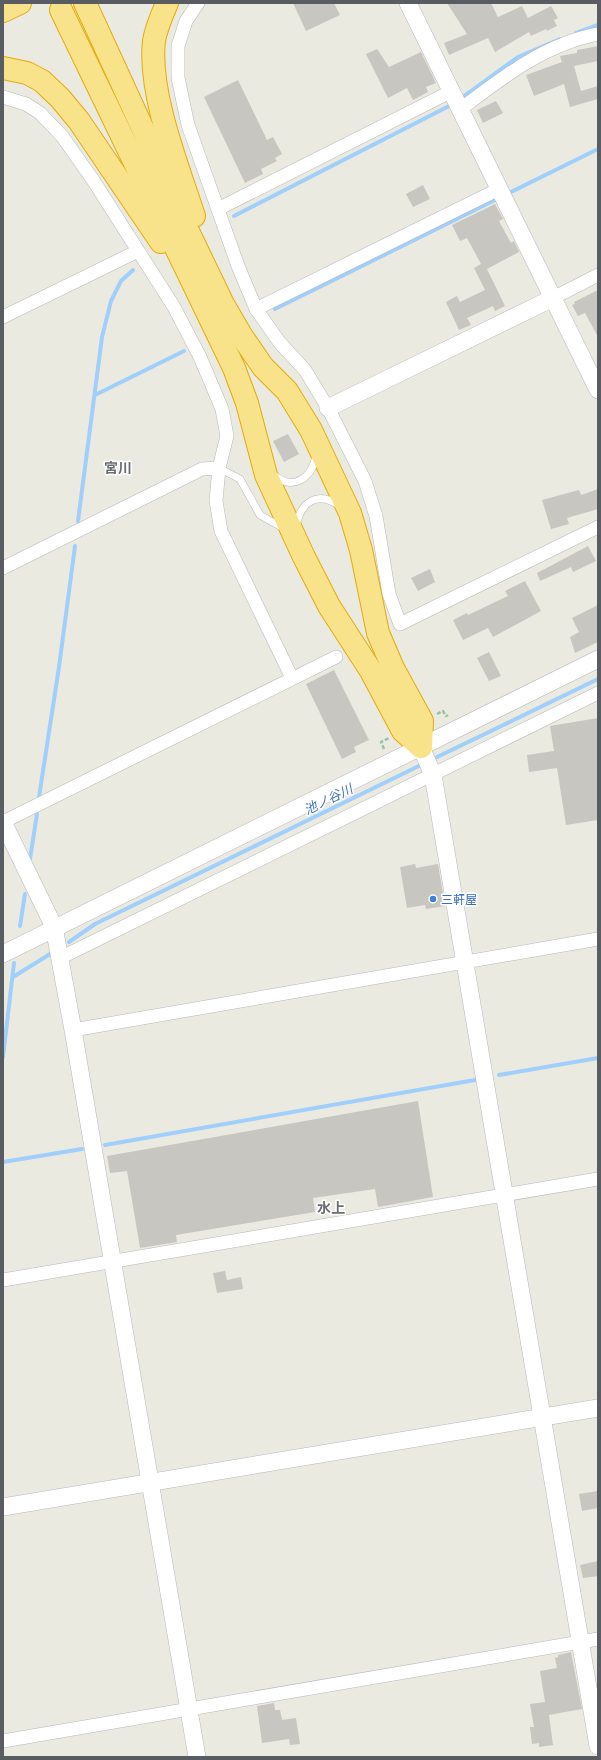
<svg xmlns="http://www.w3.org/2000/svg" width="601" height="1760" font-family="Mulish,'Noto Sans JP',sans-serif">
<style>
.lines{fill:none;stroke-linecap:round;stroke-linejoin:round}
.stream{stroke:#a0cffb;stroke-width:4}
.building{fill:#c8c6c0}
.service-casing{stroke:#b6b8bd;stroke-width:8}
.minor-casing{stroke:#b6b8bd;stroke-width:14}
.tertiary-casing{stroke:#b6b8bd;stroke-width:18}
.motorway-casing{stroke:#e3ab09;stroke-width:24}
.path{stroke:#97c3a6;stroke-width:2.5;stroke-dasharray:4 2;stroke-linecap:butt}
.service{stroke:#fff;stroke-width:7}
.minor{stroke:#fff;stroke-width:13}
.tertiary{stroke:#fff;stroke-width:17}
.motorway{stroke:#f8e28a;stroke-width:22}
.shop-dot{fill:#3f7fe0;stroke:#fff;stroke-width:1.5}
.labels{text-anchor:middle;dominant-baseline:central;stroke-width:3;stroke-linejoin:round;paint-order:stroke}
.shop-label{font-size:12px;fill:#366cbe;stroke:#fff;text-anchor:start}
.water-label{font-size:13px;font-style:italic;fill:#4274b4;stroke:#fff}
.quarter-label{font-size:14px;font-weight:bold;fill:#6a6e73;stroke:#fff}
</style>
<rect width="100%" height="100%" fill="#ebeae0"/>
<g class="lines">
<g class="stream">
<path d="M576 33 598 25"/>
<path d="M460 99 518 57 560 39"/>
<path d="M507 194 598 149"/>
<path d="M234 216 453 104"/>
<path d="M275 309 499 198"/>
<path d="M95 395 184 351"/>
<path d="M78 521 102 337 111 301 121 281 133 270"/>
<path d="M431 760 598 679"/>
<path d="M39 797 59 667 75 546"/>
<path d="M30 859 37 814"/>
<path d="M20 926 25 894"/>
<path d="M69 942 95 924 423 764"/>
<path d="M13 977 55 951"/>
<path d="M3 1057 14 963"/>
<path d="M499 1075 598 1058"/>
<path d="M105 1145 475 1080"/>
<path d="M3 1162 82 1149"/>
</g>
</g>
<g class="building">
<path d="M293 3H334L340 15 306 31Z"/>
<path d="M447 3H491L498 17 522 6 528 18 551 6 558 18 554 20 557 26 547 31 546 29 531 36 529 32 495 52 488 38 449 55 444 43 467 34Z"/>
<path d="M598 46V61L574 66 581 91 598 86V99L570 107 564 84 534 96 526 75 562 62 560 56 577 53V50Z"/>
<path d="M377 49 389 67 421 52 436 83 426 87 428 92 413 100 407 88 388 98 366 54Z"/>
<path d="M238 80 267 140 273 137 282 154 275 158 277 161 261 169 263 174 245 183 204 97Z"/>
<path d="M496 101 503 113 483 123 477 110Z"/>
<path d="M423 185 430 199 413 207 406 194Z"/>
<path d="M495 204 503 219 499 221 511 243 514 241 519 252 487 269 505 306 495 311 493 306 467 318 471 325 459 330 446 302 457 296 460 302 485 290 474 268 481 264 467 238 460 241 452 225Z"/>
<path d="M598 290V337L585 313 578 316 572 305 575 304 574 302Z"/>
<path d="M288 434 299 454 284 462 273 441Z"/>
<path d="M598 489V509L567 518 569 524 551 529 542 500 579 490 581 495Z"/>
<path d="M588 546 596 561 573 572 571 567 540 581 537 573Z"/>
<path d="M430 569 435 582 418 591 411 578Z"/>
<path d="M525 581 541 611 493 637 488 628 463 640 453 620 467 613 468 615 508 596 505 591Z"/>
<path d="M598 605V642L575 653 570 637 579 632 572 618Z"/>
<path d="M489 652 501 676 489 681 477 658Z"/>
<path d="M334 670 369 740 354 747 356 752 342 759 306 684Z"/>
<path d="M598 718V820L566 825 557 768 529 772 527 755 554 751 550 726Z"/>
<path d="M415 864 416 868 438 864 445 906 426 909 425 905 407 908 400 867Z"/>
<path d="M418 1101 433 1197 378 1207 375 1189 313 1198 315 1212 176 1235 177 1242 140 1248 127 1171 110 1173 107 1156Z"/>
<path d="M225 1271 227 1280 241 1277 243 1289 217 1293 213 1273Z"/>
<path d="M598 1491V1508L582 1511 579 1494Z"/>
<path d="M598 1561V1576L583 1578 580 1565Z"/>
<path d="M571 1652 582 1709 549 1715 553 1745 539 1747V1743L532 1744 530 1727H534L530 1704 545 1702 540 1671 557 1668 555 1658 558 1657V1655Z"/>
<path d="M274 1703 275 1710H280L282 1720 296 1718 300 1744 290 1745 289 1739 262 1743 257 1706Z"/>
</g>
<g class="lines">
<defs>
<g id="service">
<path d="M219 468 240 479 260 515 285 529"/>
<path d="M274 475C294 492 312 477 316 456"/>
<path d="M296 526C301 502 317 490 340 506"/>
</g>
<g id="minor">
<path d="M198 3 186 21 178 46V78L188 125 238 266 256 309 280 343 305 370 328 408 365 481 376 516 389 594 400 624 598 527"/>
<path d="M3 97 26 104 40 113 62 136 93 180 174 307 200 357 222 409 227 436 219 468 216 501 221 531 292 678"/>
<path d="M461 109C503 77 545 44 598 34"/>
<path d="M218 209 452 91"/>
<path d="M553 298 598 275"/>
<path d="M256 309 499 189"/>
<path d="M3 317 138 251"/>
<path d="M3 568 202 469 219 468"/>
<path d="M3 822 336 657"/>
<path d="M60 958 598 693"/>
<path d="M73 1030 598 939"/>
<path d="M3 1280 598 1179"/>
<path d="M3 1741 598 1639"/>
</g>
<g id="tertiary">
<path d="M408 3 598 390"/>
<path d="M328 408 553 298"/>
<path d="M421 747 433 775 598 1746"/>
<path d="M3 822 54 927 73 1030 197 1757"/>
<path d="M3 954 598 659"/>
<path d="M3 1507 598 1408"/>
</g>
<g id="motorway">
<path d="M85 3 143 129 173 200 223 304 241 335 263 367 287 391 311 430 350 513 361 550 378 633 393 668 422 721 421 747"/>
<path d="M167 3C162 15 156 28 154 41 148 92 178 167 194 216"/>
<path d="M61 10 234 368 247 403 266 475 304 557 329 606 371 671 403 731 421 747"/>
<path d="M3 11 20 3"/>
<path d="M3 68 27 73 42 81 60 98 79 121 161 242"/>
</g>
</defs>
<use href="#service" class="service-casing"/>
<use href="#minor" class="minor-casing"/>
<use href="#tertiary" class="tertiary-casing"/>
<use href="#motorway" class="motorway-casing"/>
<g class="path">
<path d="M437 714 443 711 446 716 448 715"/>
<path d="M384 749 381 742 389 738"/>
</g>
<use href="#service" class="service"/>
<use href="#minor" class="minor"/>
<use href="#tertiary" class="tertiary"/>
<use href="#motorway" class="motorway"/>
</g>
<circle class="shop-dot" cx="433" cy="899" r="4"/>
<g class="labels">
<g class="shop-label">
<text x="441" y="899">三軒屋</text>
</g>
<g class="water-label">
<text transform="translate(328 799) rotate(-26)">池ノ谷川</text>
</g>
<g class="quarter-label">
<text x="118" y="468">宮川</text>
<text x="331" y="1208">水上</text>
</g>
</g>
<rect width="601" height="1760" fill="none" stroke="#595c61" stroke-width="8"/>
</svg>
